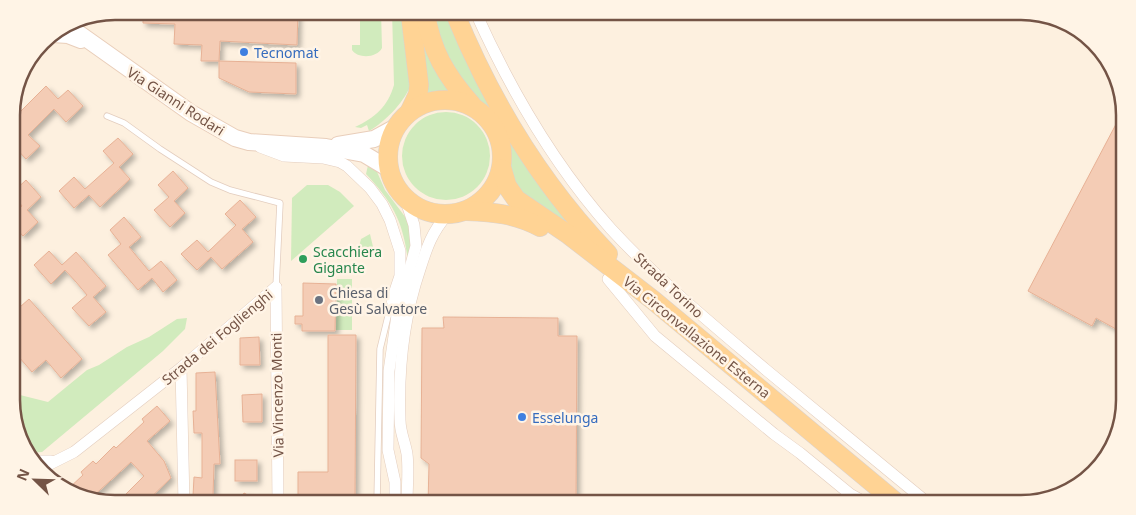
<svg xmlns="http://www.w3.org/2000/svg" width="1136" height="515" font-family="'Noto Sans',sans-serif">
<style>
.green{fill:#d1ebbd}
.building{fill:#f4ccb5;stroke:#e7b195;filter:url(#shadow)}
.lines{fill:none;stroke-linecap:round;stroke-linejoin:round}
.lane-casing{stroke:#e3cdbe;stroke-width:7}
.street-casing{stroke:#e3cdbe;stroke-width:12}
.secondary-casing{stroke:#e9ceba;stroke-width:18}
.primary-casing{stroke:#dbd3cf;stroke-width:20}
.lane{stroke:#fff;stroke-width:5.5}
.street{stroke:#fff;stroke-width:11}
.secondary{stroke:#fff;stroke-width:16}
.primary{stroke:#ffd394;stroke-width:19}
.shop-dot{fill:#3f7fe0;stroke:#fff4e6;stroke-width:2}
.leisure-dot{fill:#2e9e5b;stroke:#fff4e6;stroke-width:2}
.worship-dot{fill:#6b7280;stroke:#fff4e6;stroke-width:2}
.labels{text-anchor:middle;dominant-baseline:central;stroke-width:5;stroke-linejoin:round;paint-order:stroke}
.shop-label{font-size:14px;fill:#366cbe;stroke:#fff4e6;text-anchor:start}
.street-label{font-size:14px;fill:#745446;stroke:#fff4e6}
.leisure-label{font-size:14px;fill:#27864d;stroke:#fff4e6;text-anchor:start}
.worship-label{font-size:14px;fill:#5b616d;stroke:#fff4e6;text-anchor:start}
.rim{fill:none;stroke:#745446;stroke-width:2.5}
</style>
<defs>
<filter id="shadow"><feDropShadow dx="3.5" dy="3.5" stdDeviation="2.5" flood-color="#0004"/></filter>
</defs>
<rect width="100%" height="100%" fill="#fdf0df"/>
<g class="green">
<path d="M360 11H381L382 48C377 58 358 59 352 50V45H360Z"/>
<path d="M392 11H402L410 87C403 103 385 122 369 131L367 125 361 128 355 127C375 118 388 106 394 85Z"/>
<path d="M429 11H449L597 251 522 197 509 175 511 151 508 139 494 114 458 80Z"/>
<path d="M420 21 451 91 426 94Z"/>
<circle cx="446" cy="156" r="44"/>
<path d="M369 161 374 165 385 190 409 222 412 248 408 261C403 221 393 203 366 174Z"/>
<path d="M307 185H328L340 192 354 206 291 261 292 198Z"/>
<path d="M370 234 375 255 370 256 363 254 359 247 361 239Z"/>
<path d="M337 279H352V330H336Z"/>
<path d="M187 318 185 329 163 351 42 452 28 453 12 414V385L20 395 48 402 87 370 99 365 127 347 149 337 177 319Z"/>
</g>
<g class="building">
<path d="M143 11H298L297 45 220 41 219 61H201L202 45 174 44 175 24 143 23Z"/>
<path d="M219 61 296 63V94L249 92 219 78Z"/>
<path d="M46 86 58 99 68 90 83 106 66 122 54 109 28 135 40 146 26 159 12 144V140L20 132 12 124V120Z"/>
<path d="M1124 109V216L1125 334 1096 318 1092 326 1028 291Z"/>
<path d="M118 138 133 154 119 167 130 179 100 207 89 195 74 208 59 191 74 177 85 189 114 163 103 151Z"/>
<path d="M173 171 188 188 174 201 185 213 170 227 154 210 169 197 158 185Z"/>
<path d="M26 180 41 197 27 210 38 222 23 236 12 224V215L22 206 12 193Z"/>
<path d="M240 200 256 217 242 229 253 242 222 269 211 257 197 270 181 254 197 240 208 252 236 225 225 214Z"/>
<path d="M124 217 141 237 129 247 149 271 161 261 177 280 163 292 152 278 138 290 108 255 121 244 110 230Z"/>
<path d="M49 251 62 265 76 252 106 286 93 297 106 312 89 326 72 308 87 295 76 282 65 270 51 284 34 265Z"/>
<path d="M303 283 336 284 335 331H302V324H295V316H303Z"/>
<path d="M29 299 82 359 61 378 46 360 32 372 12 349V333L20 326 12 317V314Z"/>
<path d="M443 317 558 318V336H577L576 504H428L429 464 421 458 422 328H444Z"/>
<path d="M328 335H356L355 498H298V472H328Z"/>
<path d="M259 337 260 365H240V338Z"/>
<path d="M215 372 220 464H214L213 496H193L194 477 202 478V433H194L193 411H196V373Z"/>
<path d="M262 394V422H243L242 395Z"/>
<path d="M157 406 170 421 147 441 164 461 171 478 144 504H116L144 476 131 462 90 499 75 496 67 490 83 475 81 472 93 461 96 464 114 446 116 448 144 422 142 419Z"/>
<rect x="235" y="460" width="22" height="21"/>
<path d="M244 493 265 504H238Z"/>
</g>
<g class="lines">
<defs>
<g id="lane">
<path d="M107 116 124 123 160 149 211 182 230 190 280 203 276 287"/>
<path d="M377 502 380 349 391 304"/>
</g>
<g id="street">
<path d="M475 11C510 89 554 165 611 229 658 280 712 324 765 369 820 414 874 459 929 504"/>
<path d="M260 147 284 156 323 158 340 162 347 166 370 188 382 204 390 220 400 251V276L392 300 397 315"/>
<path d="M608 279 655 336 774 434 800 453 850 494 868 504"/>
<path d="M276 287 278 504"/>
<path d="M181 368 184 504"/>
<path d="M32 461H51"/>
<path d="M40 469 74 452 181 368 276 287"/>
<path d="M395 504V482L388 450 389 371 397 315 416 246 414 225 405 198"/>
<path d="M407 504C407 487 409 470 407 454 405 442 400 432 400 420 398 367 403 319 420 269 427 247 432 232 447 215"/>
</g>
<g id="secondary">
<path d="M67 25 191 113 235 138 249 142 326 147 364 154 389 169"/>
<path d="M52 34 68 35 81 40"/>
<path d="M338 145 374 139 396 127"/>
</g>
<g id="primary">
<path d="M410 11 419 85 418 94 410 111"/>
<path d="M425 11C431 51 446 76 472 105"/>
<path d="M454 11C490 100 542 185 608 254"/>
<circle cx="445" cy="157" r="57"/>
<path d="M502 169 507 186 516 199 569 235 653 300 898 504"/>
<path d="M467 211C493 212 516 214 540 227"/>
</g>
</defs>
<use href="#lane" class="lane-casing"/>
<use href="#street" class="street-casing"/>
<use href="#secondary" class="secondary-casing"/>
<use href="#primary" class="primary-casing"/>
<use href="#lane" class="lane"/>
<use href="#street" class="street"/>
<use href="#secondary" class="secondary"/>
<use href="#primary" class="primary"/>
</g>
<g class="shop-dot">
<circle cx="244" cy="52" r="5"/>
<circle cx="522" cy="417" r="5"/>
</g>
<circle class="leisure-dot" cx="303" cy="259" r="5"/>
<circle class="worship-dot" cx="319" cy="300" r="5"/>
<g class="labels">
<g class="shop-label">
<text x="254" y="52">Tecnomat</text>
<text x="532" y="417">Esselunga</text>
</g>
<g class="street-label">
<text transform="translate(176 101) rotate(33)">Via Gianni Rodari</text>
<text transform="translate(669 285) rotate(43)">Strada Torino</text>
<text transform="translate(217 337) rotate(-40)">Strada dei Foglienghi</text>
<text transform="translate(697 337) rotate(39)">Via Circonvallazione Esterna</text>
<text transform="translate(277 395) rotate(-91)">Via Vincenzo Monti</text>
</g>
<g class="leisure-label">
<text x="313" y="251">Scacchiera<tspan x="313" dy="16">Gigante</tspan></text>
</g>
<g class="worship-label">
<text x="329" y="292">Chiesa di<tspan x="329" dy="16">Gesù Salvatore</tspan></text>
</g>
</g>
<path d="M0 0H1136V515H0ZM115 20H1021A95 95 0 0 1 1116 115V400A95 95 0 0 1 1021 495H115A95 95 0 0 1 20 400V115A95 95 0 0 1 115 20Z" fill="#fff4e6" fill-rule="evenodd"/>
<path class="rim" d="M115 20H1021A95 95 0 0 1 1116 115V400A95 95 0 0 1 1021 495H115A95 95 0 0 1 20 400V115A95 95 0 0 1 115 20Z"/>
<g transform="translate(35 480) rotate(293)" stroke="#fff4e6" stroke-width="4" paint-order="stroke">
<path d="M0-4L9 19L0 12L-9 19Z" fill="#745446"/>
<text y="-8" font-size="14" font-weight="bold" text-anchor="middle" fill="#745446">N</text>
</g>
</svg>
